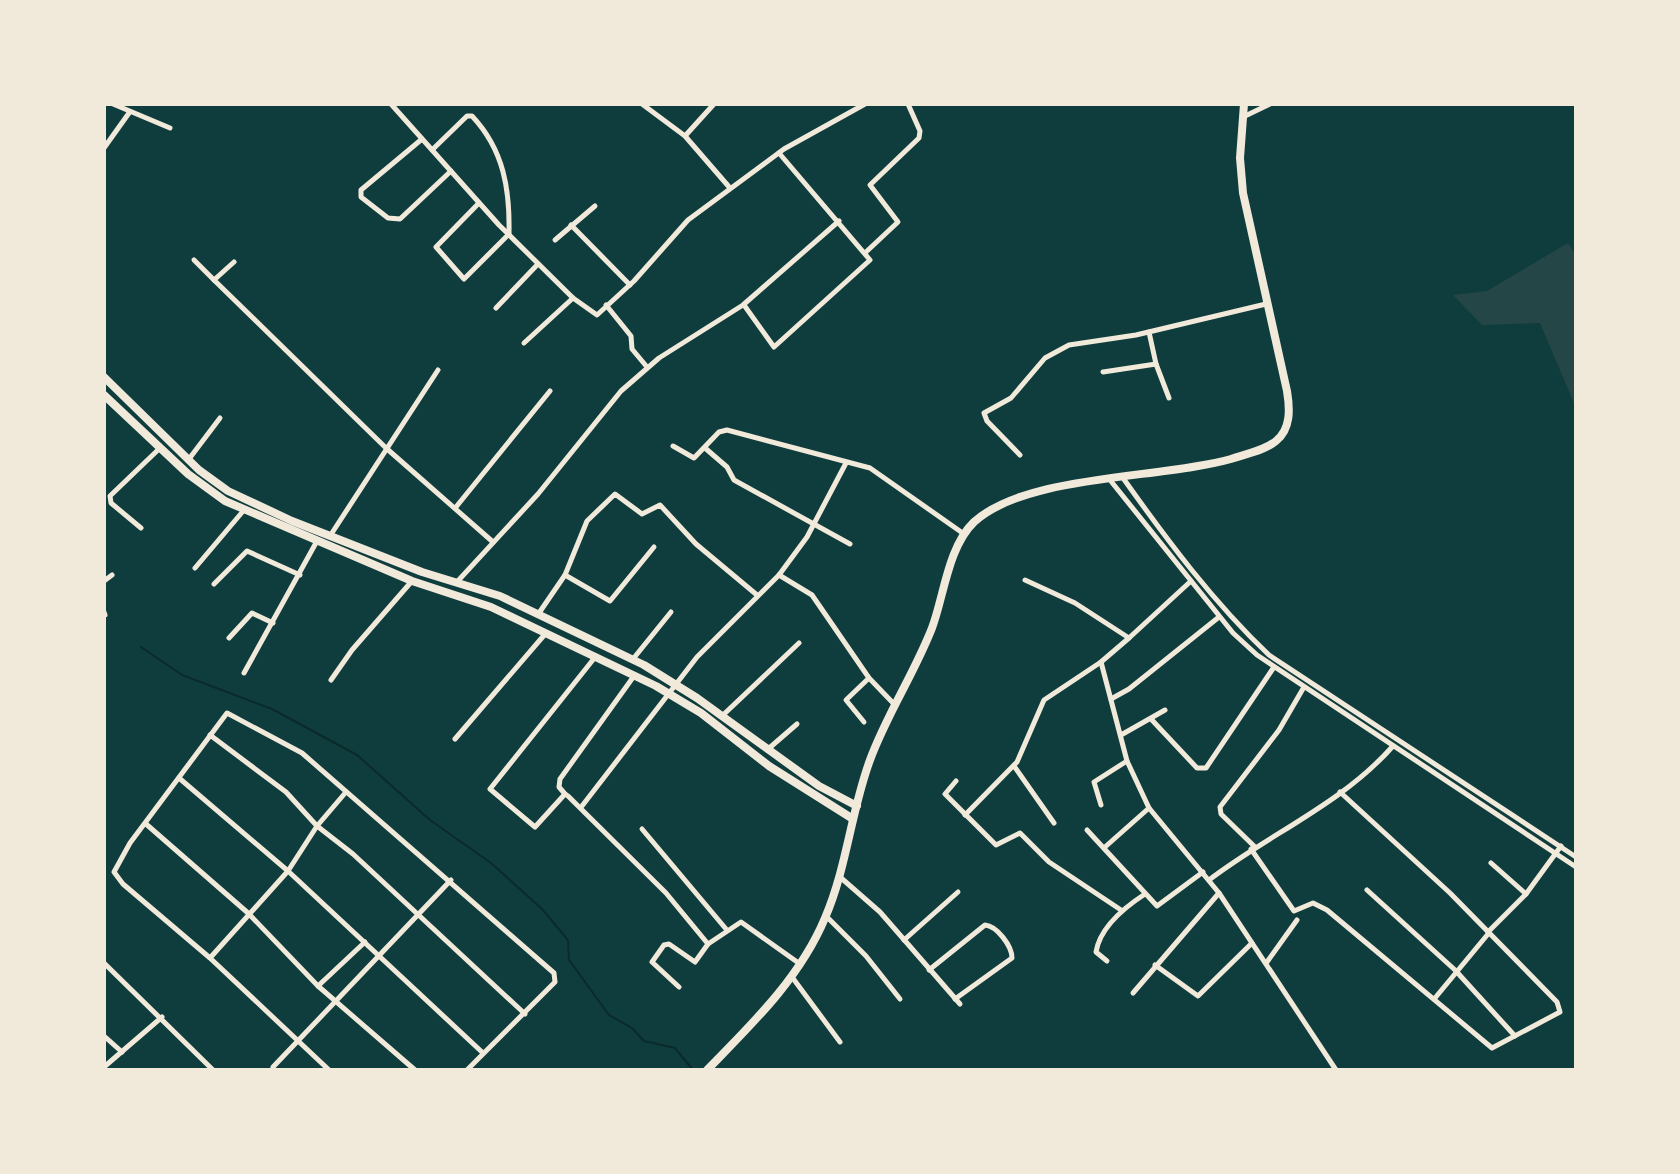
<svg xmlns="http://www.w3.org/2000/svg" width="1680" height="1174" font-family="Manrope,sans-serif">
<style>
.green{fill:#244646}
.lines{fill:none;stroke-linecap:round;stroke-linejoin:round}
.stream{stroke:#0a2a2b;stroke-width:2}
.minor{stroke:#f1e9da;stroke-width:5}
.primary{stroke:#f1e9da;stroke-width:8}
.trunk{stroke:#f1e9da;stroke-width:8}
</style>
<rect width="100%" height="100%" fill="#0f3d3e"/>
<path class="green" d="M1568 243 1576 255V408L1540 323 1482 325 1453 295 1487 291Z"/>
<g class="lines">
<path class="stream" d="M141 647 182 675 272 709 357 755 430 820 491 863 542 909 568 940 569 960 609 1015 632 1028 644 1041 675 1048 693 1070"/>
<g class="minor">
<path d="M113 104 170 128"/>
<path d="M391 104 499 225 573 298 597 315 634 281 688 220 784 149 865 104"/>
<path d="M642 104 685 136 730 188"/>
<path d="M1243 117 1270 104"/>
<path d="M685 136 714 104"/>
<path d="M422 139 361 190V197L388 218 400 219 451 171"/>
<path d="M104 148 129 113"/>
<path d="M432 150 467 116H472C504 150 510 190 509 234L464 279 436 247 479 203"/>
<path d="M571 225 630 285"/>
<path d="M555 240 595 206"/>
<path d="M866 252 898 222 870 185 919 138 920 131 908 104"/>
<path d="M194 260 214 280"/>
<path d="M234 262 214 280 386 448 493 542"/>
<path d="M606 305 631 336 632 349 647 367"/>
<path d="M744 305 774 347 870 260 779 153"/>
<path d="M496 308 538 264"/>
<path d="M524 343 573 298"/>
<path d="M1156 364 1169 398"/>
<path d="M1103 372 1156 364 1149 332"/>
<path d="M673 446 694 458 719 432 727 430 870 468 964 534"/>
<path d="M705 448 727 467 734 480 850 544"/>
<path d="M1020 455 987 421 984 413 1011 398 1045 358 1069 345 1136 335 1266 304"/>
<path d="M189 459 220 418"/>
<path d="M1123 478C1167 540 1214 603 1269 655L1576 857"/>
<path d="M1110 480 1233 633 1257 655 1576 867"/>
<path d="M456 507 550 391"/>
<path d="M141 528 111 503 110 496 160 448"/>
<path d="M330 536 438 370"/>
<path d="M195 568 244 510"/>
<path d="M565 575 610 601 654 547"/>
<path d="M779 575 812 595 869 678 894 704"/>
<path d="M1025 580 1075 603 1129 638 1191 581"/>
<path d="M104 581 112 575"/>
<path d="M456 583 538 494 621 391 659 358 743 305 839 221"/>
<path d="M214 584 247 551 300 575"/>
<path d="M104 612 105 615"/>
<path d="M539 613 565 575 587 521 615 494 642 514 660 505 696 544 757 595"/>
<path d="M229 638 252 613 273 623"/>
<path d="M1129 638 1101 662 1127 761 1149 808 1219 893 1336 1070"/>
<path d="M596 656 490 789 535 827 565 794 568 796 666 893 708 944"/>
<path d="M633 659 671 612"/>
<path d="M244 673 317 541"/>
<path d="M331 680 352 650 412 581"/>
<path d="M1111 699 1129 689 1219 617"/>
<path d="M722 716 799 643"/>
<path d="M1151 719 1197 768H1206L1274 667"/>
<path d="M864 722 846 700 869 678"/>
<path d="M210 735 286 792 317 826 353 854 525 1014"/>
<path d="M1121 735 1165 710"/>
<path d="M455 739 546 633"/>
<path d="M767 750 797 724"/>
<path d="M1014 766 1054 823"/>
<path d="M179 778 288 871 483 1053"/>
<path d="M956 781 945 794 996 845 1020 833 1049 862 1121 910"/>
<path d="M565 794 559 787 560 779 634 676"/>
<path d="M1101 805 1094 782 1127 761"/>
<path d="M582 806 697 657 779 575 807 537 846 463"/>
<path d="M965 815 1017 762 1044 700 1101 662"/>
<path d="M146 824 248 913 318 986 415 1070"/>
<path d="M642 829 726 929"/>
<path d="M1087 830 1157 906 1203 872"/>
<path d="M1105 847 1149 808"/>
<path d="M1255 847 1221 814 1220 807 1279 730 1304 687"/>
<path d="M1251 849 1294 911 1313 903 1327 910 1492 1048 1560 1012 1557 1002 1450 893 1340 792"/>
<path d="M1491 863 1526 894"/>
<path d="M840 877 880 912 960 1004"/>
<path d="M1209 880C1269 834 1342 804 1393 746"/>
<path d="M1367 890 1455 970 1515 1036"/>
<path d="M826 916 866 956 900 999"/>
<path d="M1488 932 1526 894 1561 846"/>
<path d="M904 940 958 892"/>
<path d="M210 958 288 871 317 826 346 792"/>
<path d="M1107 961 1096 952C1100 927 1125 907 1145 894"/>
<path d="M1267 962 1297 920"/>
<path d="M104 963 213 1070"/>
<path d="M1155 965 1198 996 1252 943"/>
<path d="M929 970 985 925C997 926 1012 946 1012 958L955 999"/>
<path d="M792 977 840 1042"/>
<path d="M318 986 365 942"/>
<path d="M679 987 652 962 664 945 669 944 695 962 708 944 741 922 800 964"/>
<path d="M1133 993 1219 893"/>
<path d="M1435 998 1488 934"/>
<path d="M104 1036 122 1052"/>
<path d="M104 1067 162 1017"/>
<path d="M273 1067 451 880"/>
<path d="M329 1070 210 958 123 884 114 872 130 843 227 713 302 753 554 973 555 982 467 1070"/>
</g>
<g class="primary">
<path d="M104 377 199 470 228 491 292 521 422 572 500 596 644 665 697 698 819 786 857 806"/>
<path d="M104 395 188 474 225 501 412 581 491 607 656 686 701 713 769 766 853 819"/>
</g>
<path class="trunk" d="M707 1070C752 1024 800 978 825 918 847 867 851 811 870 760 887 714 914 674 932 628 944 596 948 547 974 522 1027 474 1160 479 1231 459 1245 454 1264 451 1276 441 1291 429 1290 409 1287 391L1243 193 1240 158 1244 104"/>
</g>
<rect width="1680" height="1174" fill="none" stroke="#f1e9da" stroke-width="212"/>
</svg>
